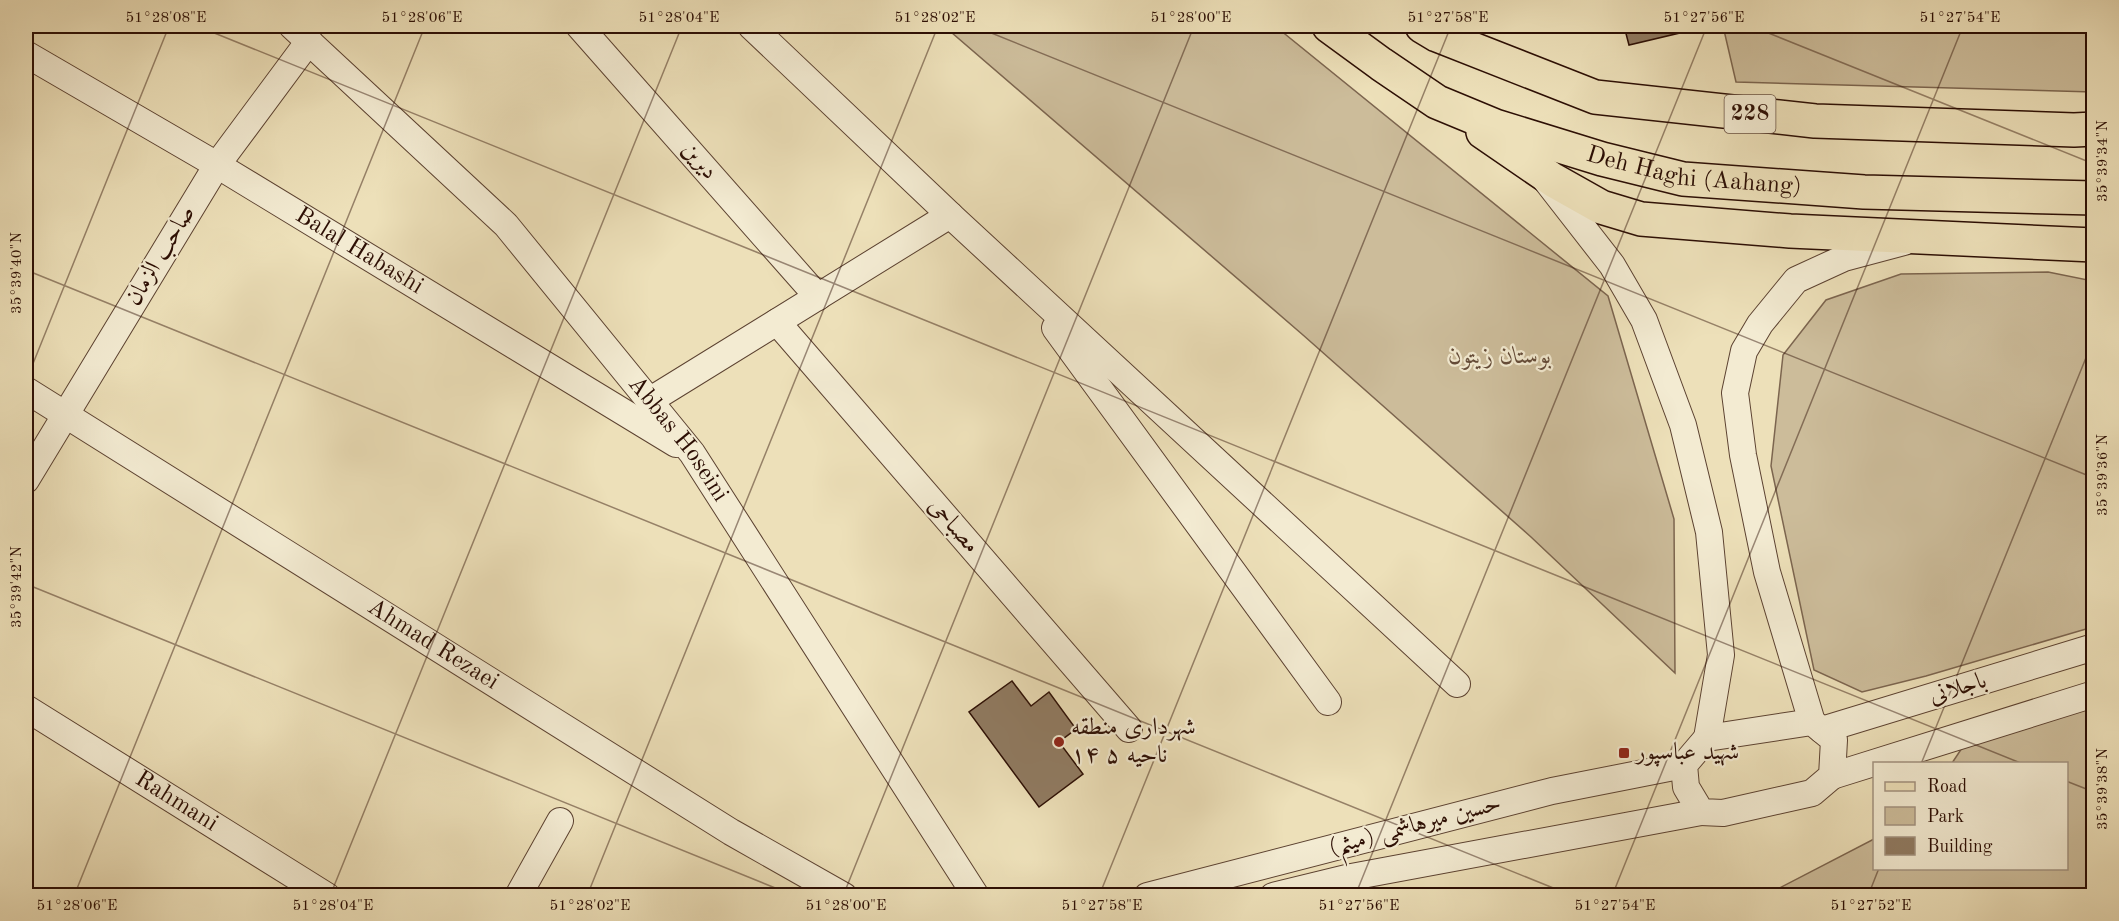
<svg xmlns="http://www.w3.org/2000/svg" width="2119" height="921" font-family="'Old Standard TT',Amiri,serif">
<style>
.green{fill:#ccbc9a;stroke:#7c654f;stroke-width:1.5}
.building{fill:#907b62;stroke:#2c0e04;stroke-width:1.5}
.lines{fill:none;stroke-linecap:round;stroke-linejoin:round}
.street-casing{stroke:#5c4231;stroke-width:28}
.primary-casing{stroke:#2c0e04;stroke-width:36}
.street{stroke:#f3ebd2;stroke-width:26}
.primary{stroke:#ede0b9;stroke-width:33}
.ticks{fill:none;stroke:#2c0e04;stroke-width:1.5;stroke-opacity:0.45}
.poi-dot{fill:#8f2418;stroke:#f3ebd2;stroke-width:2}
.labels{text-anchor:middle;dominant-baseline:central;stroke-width:4.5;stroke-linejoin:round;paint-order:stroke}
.shield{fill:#f3ebd2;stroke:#685042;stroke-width:1.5}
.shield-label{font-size:22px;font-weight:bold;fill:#2c0e04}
.street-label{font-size:24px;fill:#2c0e04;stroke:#f3ebd2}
.park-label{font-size:24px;font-style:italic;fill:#644b38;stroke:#f3ebd2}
.poi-label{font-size:24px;fill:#2c0e04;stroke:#f3ebd2;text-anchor:start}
.neatline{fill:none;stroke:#2c0e04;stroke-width:2}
.ticks-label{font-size:15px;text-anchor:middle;fill:#2c0e04}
</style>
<rect width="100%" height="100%" fill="#ede0b9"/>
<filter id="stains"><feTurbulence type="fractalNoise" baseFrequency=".00333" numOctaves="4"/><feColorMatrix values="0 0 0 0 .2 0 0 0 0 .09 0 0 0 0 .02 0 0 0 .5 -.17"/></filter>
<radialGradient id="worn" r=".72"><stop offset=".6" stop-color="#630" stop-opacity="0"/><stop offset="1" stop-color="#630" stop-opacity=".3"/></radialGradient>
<g class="green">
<path d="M944 26H1275L1608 296 1674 519 1675 673 1531 537 1303 335Z"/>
<path d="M1723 26H2093V92L1736 82Z"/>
<path d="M2048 272 2093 281V627L1926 676 1862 692 1814 670 1771 466 1783 355 1826 300 1901 274Z"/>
<path d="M2093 698V895L1764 896 1874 839V868H2066V764L1952 763 1970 736Z"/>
</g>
<g class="building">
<path d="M1624 26H1704L1705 27 1629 45Z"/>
<path d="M1012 681 1031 706 1049 692 1076 729 1059 742 1083 774 1039 807 969 712Z"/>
</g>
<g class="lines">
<defs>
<g id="street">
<path id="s1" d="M292 26 506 225 692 453 976 896"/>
<path d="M579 26 818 297"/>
<path d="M751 26 950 215"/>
<path id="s2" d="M26 54 217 165 676 444"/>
<path d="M1545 179 1612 265 1644 320 1683 425 1709 532 1721 655 1707 738"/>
<path d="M777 322 1129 729"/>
<path d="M1055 328 1328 702"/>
<path id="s3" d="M26 390 731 832 844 896"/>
<path d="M649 401 950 215 1457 684"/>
<path d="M26 480 217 165 309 41"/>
<path id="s4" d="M26 708 327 896"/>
<path d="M1812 722 1767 572 1743 455 1735 393 1744 351 1760 324 1796 280 1844 258 1904 242"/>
<path d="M1812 722 1834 740 1832 776 1812 793 1723 813 1701 812 1686 787 1684 765 1707 738Z"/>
<path d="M1822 730 2094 647"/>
<path d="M1832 776 2094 694"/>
<path d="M518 896 560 821"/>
<path d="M1147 896 1552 791 1684 765"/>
<path d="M1273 896 1346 878 1701 812"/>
</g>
<g id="primary">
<path id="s5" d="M1329 26 1381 64 1437 102 1495 126 1602 159 1683 179 1864 192 2094 198"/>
<path d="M1422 26 1437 35 1595 97 1815 121 2074 130 2094 129"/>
<path d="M1483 132 1553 180 1601 207 1641 219 1790 231 2094 245"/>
</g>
</defs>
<use href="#street" class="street-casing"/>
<use href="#primary" class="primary-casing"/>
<use href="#street" class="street"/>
<use href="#primary" class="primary"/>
</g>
<path class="ticks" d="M197 26 2023 764M974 26 2094 478M1751 26 2094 164M26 270 1573 896M26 381 169 26M26 584 795 896M1921 764 2094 338M2066 781 2094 792M74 896 425 26M330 896 682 26M587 896 938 26M843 896 1194 26M1099 896 1451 26M1355 896 1707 26M1612 896 1963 26M1868 896 1879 868"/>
<g class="poi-dot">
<circle cx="1059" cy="742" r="6"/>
<rect x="1618" y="747" width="12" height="12" rx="3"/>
</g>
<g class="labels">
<rect class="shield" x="1724.5" y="95" width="51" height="38" rx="4.5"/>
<g class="shield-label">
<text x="1750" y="114">228</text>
</g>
<g class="street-label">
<text transform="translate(699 161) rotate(49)">دیرین</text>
<text stroke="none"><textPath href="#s5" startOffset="400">Deh Haghi (Aahang)</textPath></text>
<text stroke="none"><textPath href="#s2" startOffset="387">Balal Habashi</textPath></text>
<text transform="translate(161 256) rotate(-59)">صاحب الزمان</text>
<text stroke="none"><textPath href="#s1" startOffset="567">Abbas Hoseini</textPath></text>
<text transform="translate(953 526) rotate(49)">مصباحی</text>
<text stroke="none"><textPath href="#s3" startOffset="480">Ahmad Rezaei</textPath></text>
<text transform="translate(1958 689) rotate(-17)">باجلانی</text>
<text stroke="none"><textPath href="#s4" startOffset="177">Rahmani</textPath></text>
<text transform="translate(1415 826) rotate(-15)">حسین میرهاشمی (میثم)</text>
</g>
<g class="park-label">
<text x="1500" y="357">بوستان زیتون</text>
</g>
<g class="poi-label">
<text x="1071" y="728">شهرداری منطقه<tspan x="1071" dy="28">۱۴ ناحیه ۵</tspan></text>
<text x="1636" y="753">شهید عباسپور</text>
</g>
</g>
<rect width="2119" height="921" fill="none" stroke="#ede0b9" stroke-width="66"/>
<rect x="1873" y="762" width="195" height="108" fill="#f3ebd2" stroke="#a39380" stroke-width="1.5"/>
<rect x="1885" y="782" width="30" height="9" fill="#ede0b9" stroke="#a39380" stroke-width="1.5"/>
<text x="1927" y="792" font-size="18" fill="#2c0e04">Road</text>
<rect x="1885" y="807" width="30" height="18" fill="#ccbc9a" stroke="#a39380" stroke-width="1.5"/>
<text x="1927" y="822" font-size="18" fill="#2c0e04">Park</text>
<rect x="1885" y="837" width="30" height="18" fill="#907b62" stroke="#a39380" stroke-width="1.5"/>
<text x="1927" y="852" font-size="18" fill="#2c0e04">Building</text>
<rect x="33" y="33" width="2053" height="855" class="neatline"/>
<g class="ticks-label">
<text x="166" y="22">51°28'08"E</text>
<text x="422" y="22">51°28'06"E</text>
<text x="679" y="22">51°28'04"E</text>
<text x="935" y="22">51°28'02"E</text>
<text x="1191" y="22">51°28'00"E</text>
<text x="1448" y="22">51°27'58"E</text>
<text x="1704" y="22">51°27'56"E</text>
<text x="1960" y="22">51°27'54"E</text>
<text transform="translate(2102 161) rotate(-90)" y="5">35°39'34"N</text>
<text transform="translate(16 273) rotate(-90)" y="5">35°39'40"N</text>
<text transform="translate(2102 475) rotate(-90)" y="5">35°39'36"N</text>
<text transform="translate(16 587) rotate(-90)" y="5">35°39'42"N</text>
<text transform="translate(2102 789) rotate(-90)" y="5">35°39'38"N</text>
<text x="77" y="910">51°28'06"E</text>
<text x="333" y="910">51°28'04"E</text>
<text x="590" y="910">51°28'02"E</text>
<text x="846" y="910">51°28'00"E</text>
<text x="1102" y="910">51°27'58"E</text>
<text x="1359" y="910">51°27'56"E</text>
<text x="1615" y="910">51°27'54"E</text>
<text x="1871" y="910">51°27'52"E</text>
</g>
<rect width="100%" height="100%" filter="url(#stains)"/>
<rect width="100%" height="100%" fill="url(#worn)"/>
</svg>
